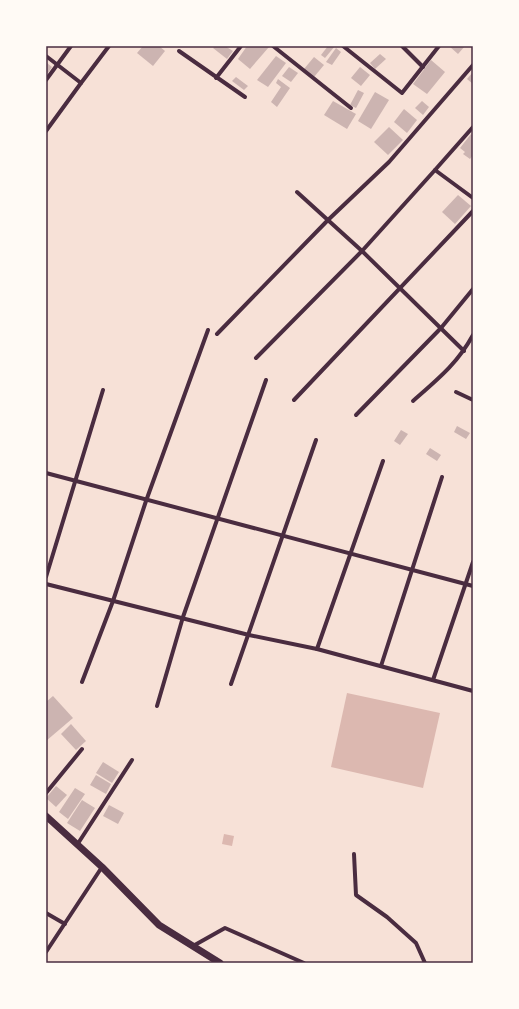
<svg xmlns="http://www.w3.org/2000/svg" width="519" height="1009" font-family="'Titillium Web',sans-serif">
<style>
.water{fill:#dcb8b0}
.building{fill:#ccb4b1}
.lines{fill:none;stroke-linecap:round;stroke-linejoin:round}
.minor{stroke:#4a2c40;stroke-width:4}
.tertiary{stroke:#4a2c40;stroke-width:7}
.neatline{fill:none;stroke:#4a2c40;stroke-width:1.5}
</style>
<rect width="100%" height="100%" fill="#f7e1d7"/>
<g class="water">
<path d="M347 693 440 713 423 788 331 767Z"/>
<path d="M224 834 234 836 232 846 222 844Z"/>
</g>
<g class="building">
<path d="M143 46H159L165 51 153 66 137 53Z"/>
<path d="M215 46H225L233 51 227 59 213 48Z"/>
<path d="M247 46 269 47 250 69 238 59Z"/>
<path d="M328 46H335L325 58 321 55Z"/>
<path d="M449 46H465L458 54Z"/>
<path d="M336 48 341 52 332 65 326 62Z"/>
<path d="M380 54 386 59 375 69 370 63Z"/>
<path d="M276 56 286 63 268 87 257 80Z"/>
<path d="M314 57 324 65 314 77 304 69Z"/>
<path d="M431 60 445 72 427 94 413 84Z"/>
<path d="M47 63 52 67 48 73 46 72Z"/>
<path d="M289 67 298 73 291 82 282 76Z"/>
<path d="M360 67 370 75 361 86 351 78Z"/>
<path d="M473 72V84L467 79Z"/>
<path d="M236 77 248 86 244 90 232 81Z"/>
<path d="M278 79 290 88 277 107 271 102 281 87 276 83Z"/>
<path d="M358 90 364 93 356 108 350 105Z"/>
<path d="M375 92 389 100 371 129 358 121Z"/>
<path d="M333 101 356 114 347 129 324 115Z"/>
<path d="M422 101 429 107 423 115 415 108Z"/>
<path d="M404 109 417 120 407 133 394 122Z"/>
<path d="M389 127 403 140 388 155 374 142Z"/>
<path d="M471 134 473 136V155L470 159 463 154 465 152 460 148Z"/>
<path d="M458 195 471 206 455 224 442 212Z"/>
<path d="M457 426 470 433 466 439 454 432Z"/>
<path d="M401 430 408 434 400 445 394 441Z"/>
<path d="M430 448 441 455 437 461 426 454Z"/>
<path d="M53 696 73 718 46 741V702Z"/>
<path d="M71 724 86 741 76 750 61 734Z"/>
<path d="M103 762 119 772 112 783 96 773Z"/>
<path d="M96 775 111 784 106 794 90 785Z"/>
<path d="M56 786 67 795 56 807 46 798Z"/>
<path d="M75 788 85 794 68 819 59 812Z"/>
<path d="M82 800 95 808 80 831 67 823Z"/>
<path d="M109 805 124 813 118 824 103 816Z"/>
</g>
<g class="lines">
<g class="minor">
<path d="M273 46 351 108"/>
<path d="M343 46 402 93 439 46"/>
<path d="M402 46 423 67"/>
<path d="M179 51 245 97"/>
<path d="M46 56 81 83 109 46"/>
<path d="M216 78 241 46"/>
<path d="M46 80 71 46"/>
<path d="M473 127 435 170 473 198"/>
<path d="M46 131 81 83"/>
<path d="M435 170 362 251 464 351"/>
<path d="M217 334 328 220 389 162 473 65"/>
<path d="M256 358 362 251 297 192"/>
<path d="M456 392 473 400"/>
<path d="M294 400 473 211"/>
<path d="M413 401C438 379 457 364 473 335"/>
<path d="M356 415 441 328 473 289"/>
<path d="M46 473 473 586"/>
<path d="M46 577 103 390"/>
<path d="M46 584 249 635 317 649 473 691"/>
<path d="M317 649 383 461"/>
<path d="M381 666 442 477"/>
<path d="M433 680 473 562"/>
<path d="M82 682 113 601 146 501 208 330"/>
<path d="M231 684 316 440"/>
<path d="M157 706 183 617 266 380"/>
<path d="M46 793 82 749"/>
<path d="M77 845 132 760"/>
<path d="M354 854 356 895 387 917 416 943 425 963"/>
<path d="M46 913 65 924"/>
<path d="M193 946 225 928 304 963"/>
<path d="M46 952 102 867"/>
</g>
<path class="tertiary" d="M46 816 102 867 159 925 220 963"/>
</g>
<rect width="519" height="1009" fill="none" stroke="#fffaf5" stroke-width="94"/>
<rect x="47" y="47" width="425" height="915" class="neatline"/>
</svg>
